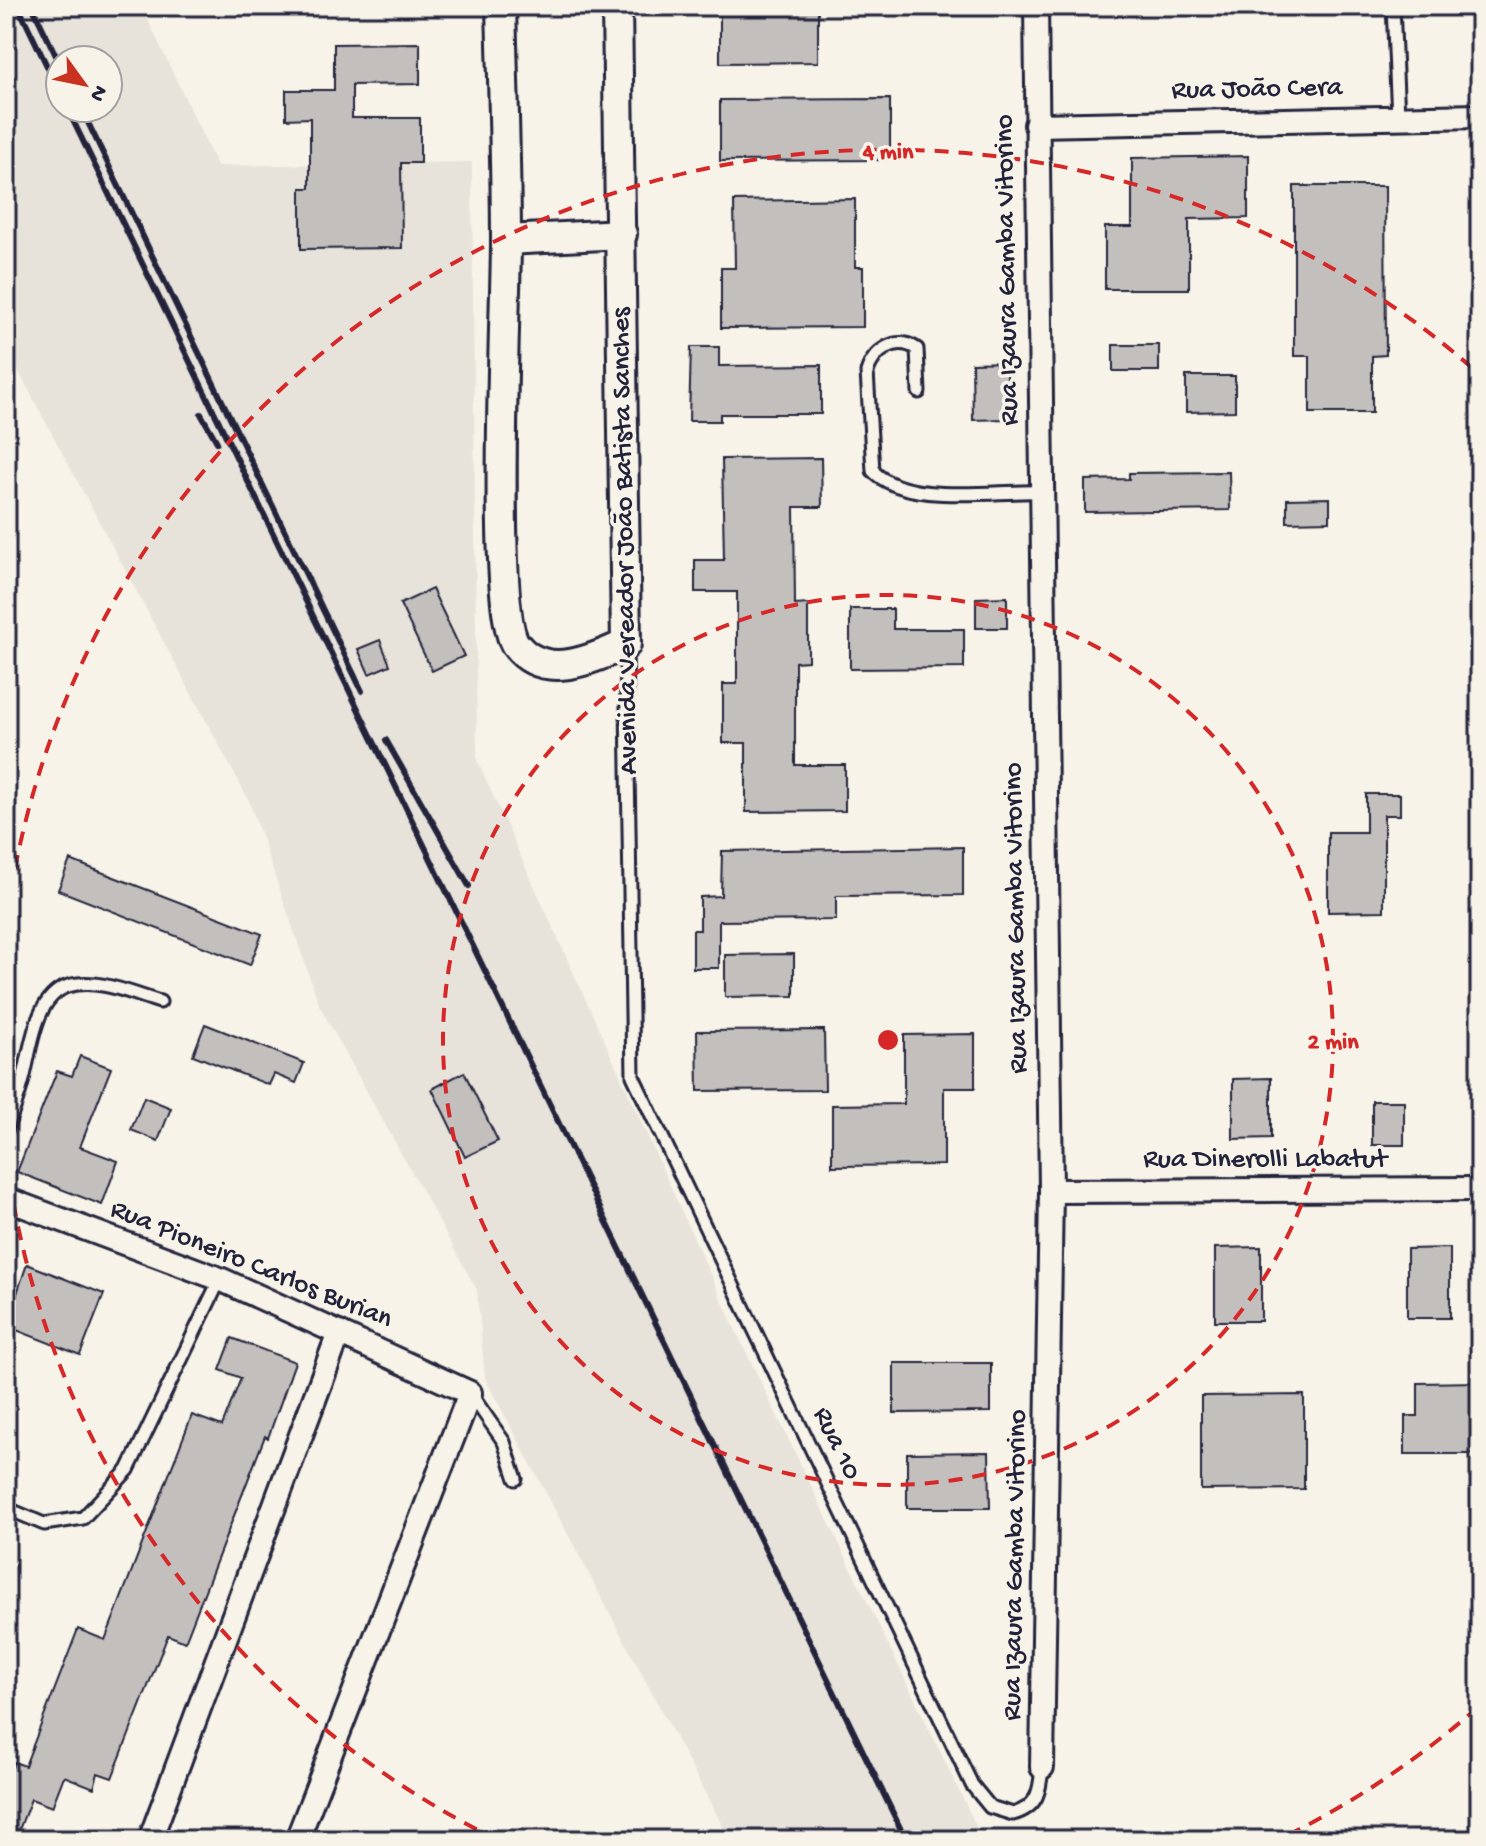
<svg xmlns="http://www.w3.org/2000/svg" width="1486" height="1846" font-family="'Gochi Hand',sans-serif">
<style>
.built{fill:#e7e3db;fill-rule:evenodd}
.building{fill:#c2bfbd;stroke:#22223b;stroke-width:2}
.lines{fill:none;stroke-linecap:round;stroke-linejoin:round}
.service-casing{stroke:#22223b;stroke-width:17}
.minor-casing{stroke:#22223b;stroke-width:28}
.tertiary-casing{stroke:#22223b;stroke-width:34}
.service{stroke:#f7f3e8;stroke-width:11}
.minor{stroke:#f7f3e8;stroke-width:22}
.tertiary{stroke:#f7f3e8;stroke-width:28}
.rail{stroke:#22223b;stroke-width:6}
.ring{fill:none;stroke:#d62828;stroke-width:4;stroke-dasharray:14 10}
.labels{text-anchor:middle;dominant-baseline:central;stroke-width:7;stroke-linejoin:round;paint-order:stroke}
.street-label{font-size:28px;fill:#22223b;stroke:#f7f3e8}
.centre{fill:#d62828;stroke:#f7f3e8;stroke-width:4}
.ring-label{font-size:24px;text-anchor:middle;font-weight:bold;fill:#d62828;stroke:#f7f3e8;stroke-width:7;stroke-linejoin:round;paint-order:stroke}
</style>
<rect width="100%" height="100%" fill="#f7f3e8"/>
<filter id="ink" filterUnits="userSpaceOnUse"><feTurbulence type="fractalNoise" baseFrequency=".0125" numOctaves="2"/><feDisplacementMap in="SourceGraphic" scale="16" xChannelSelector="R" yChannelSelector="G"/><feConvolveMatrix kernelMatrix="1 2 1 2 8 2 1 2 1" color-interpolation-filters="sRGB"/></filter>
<g filter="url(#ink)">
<path class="built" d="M6 6H147V18L217 166 472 162 477 760 736 1331 983 1840H730L485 1378 477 1290 320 1007 249 801 6 348ZM60 60H108V108H60Z"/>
<g class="building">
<path d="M818 9V62L720 63V10Z"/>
<path d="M420 43V84L352 85V118H420V163H401L402 248 301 249V188H310V118L286 119V90H334V44Z"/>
<path d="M890 99V160L720 161V100Z"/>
<path d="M1248 156V218L1189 219V289H1105V227H1132V158Z"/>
<path d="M1294 186H1385L1386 355 1372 356V413H1310V356H1294Z"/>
<path d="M855 199V267H863V327L721 328V268H735L734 201Z"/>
<rect x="1113" y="345" width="46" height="26"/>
<path d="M691 347H719V366L821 365V414H720V421H689Z"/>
<path d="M1007 362V419L973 420 972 363Z"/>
<path d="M1186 376H1235V411L1186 412Z"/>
<path d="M821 458 822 507H794L795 605 808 604V661L795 662V765H845V811L746 812V743H723V684H737V592H695V560H724L722 459Z"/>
<path d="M1229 472 1230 510 1085 512V480L1129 479V473Z"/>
<path d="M1330 498V521L1287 522V499Z"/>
<path d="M432 589 464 656 432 671 400 604Z"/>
<path d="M1007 597V628H976V598Z"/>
<path d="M850 609H893V629H964V668L850 669Z"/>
<path d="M380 640 390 665 369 674 358 649Z"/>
<path d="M1366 794H1400V815H1384V911L1328 912V832H1366Z"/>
<path d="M963 847V895L836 896V920L719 921V968H693V930H700V897L721 896 722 851Z"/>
<path d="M70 860 262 934 250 965 58 890Z"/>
<path d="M794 954V996L725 997V955Z"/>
<path d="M205 1024 304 1063 296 1083 274 1074 269 1085 193 1055Z"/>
<path d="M824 1030 825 1090 698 1091 697 1031Z"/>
<path d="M975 1034V1088H944V1165L832 1166V1105L904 1104V1035Z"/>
<path d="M80 1056 111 1068 80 1147 118 1161 102 1205 17 1172 57 1071 72 1076Z"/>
<path d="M464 1072 498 1141 465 1157 432 1089Z"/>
<path d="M1271 1078V1138L1233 1139V1079Z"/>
<path d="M144 1097 171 1108 158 1141 131 1130Z"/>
<rect x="1372" y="1101" width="32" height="44"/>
<path d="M1261 1247V1321H1215V1248Z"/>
<path d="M1450 1248V1318H1407V1249Z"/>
<path d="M27 1264 104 1294 80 1355 6 1326Z"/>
<path d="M232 1338 295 1362 268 1438 265 1436 185 1642 168 1635 112 1778 98 1773 94 1788 64 1776 52 1807 31 1799 15 1840H6V1783L14 1762 25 1766 78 1629 105 1640 192 1415 222 1426 241 1378 220 1370Z"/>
<path d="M894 1363H991V1412L894 1413Z"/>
<path d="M1480 1382V1454H1405V1416H1418V1383Z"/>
<path d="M1304 1395V1489L1201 1490V1396Z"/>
<path d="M989 1452 990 1508H907V1453Z"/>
</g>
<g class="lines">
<defs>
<g id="service">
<path d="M1393 6 1398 117"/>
<path d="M919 392 917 349C897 335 874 350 867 372L873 471C906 506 995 490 1041 492"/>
<path d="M626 644 633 1076 972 1785 990 1807 1013 1814C1038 1807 1040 1791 1042 1767"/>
<path d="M6 1131C11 1115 18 1099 22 1083 31 1054 33 997 68 986 96 977 133 994 160 1002"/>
<path d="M470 1393 504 1442 516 1479"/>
<path d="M6 1508 44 1524 83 1518 128 1470 220 1279"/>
</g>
<g id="minor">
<path d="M1036 6 1051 1191 1042 1767"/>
<path d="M1036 125 1480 116"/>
<path d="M1051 1191 1480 1189"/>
<path d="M6 1199 220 1279 470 1393 297 1840"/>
<path d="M150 1840 339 1333"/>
</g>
<g id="tertiary">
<path d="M501 6C503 85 506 163 506 242 506 304 491 612 516 645 544 682 593 659 626 644L617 6"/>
<path d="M506 240 622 234"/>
</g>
</defs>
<use href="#service" class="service-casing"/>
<use href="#minor" class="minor-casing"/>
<use href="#tertiary" class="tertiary-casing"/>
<use href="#service" class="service"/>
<use href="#minor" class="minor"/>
<use href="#tertiary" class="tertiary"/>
<g class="rail">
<path d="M18 6 60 93"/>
<path d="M32 6 60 64"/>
<path d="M67 108 906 1840"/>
<path d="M81 108 362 691"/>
<path d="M201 414 217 442"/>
<path d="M386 740 469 886"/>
</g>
</g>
</g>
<g class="ring">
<circle cx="888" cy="1040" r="445"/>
<path d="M1478 1707A890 890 0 0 1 1278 1840M498 1840A890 890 0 0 1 7 1164M7 916A890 890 0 0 1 1478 373"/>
</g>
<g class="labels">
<g class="street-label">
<text transform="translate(1257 90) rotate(-1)">Rua João Cera</text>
<text transform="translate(1008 270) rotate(-91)">Rua Izaura Gamba Vitorino</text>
<text transform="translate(626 541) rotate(-91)">Avenida Vereador João Batista Sanches</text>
<text transform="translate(1017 918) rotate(-91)">Rua Izaura Gamba Vitorino</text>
<text x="1265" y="1160">Rua Dinerolli Labatut</text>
<text transform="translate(251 1265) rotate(22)">Rua Pioneiro Carlos Burian</text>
<text transform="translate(836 1444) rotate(64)">Rua 10</text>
<text transform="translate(1016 1565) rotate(-89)">Rua Izaura Gamba Vitorino</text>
</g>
</g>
<circle cx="888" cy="1040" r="12" class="centre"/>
<g class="ring-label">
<text x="888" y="158">4 min</text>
<text x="1333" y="1048">2 min</text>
</g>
<rect width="1486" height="1846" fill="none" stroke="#f7f3e8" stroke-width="32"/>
<rect x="16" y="16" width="1454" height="1814" fill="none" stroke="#22223b" stroke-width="3" filter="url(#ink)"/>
<g transform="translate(84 84) rotate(123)"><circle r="38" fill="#f7f3e8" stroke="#a29fa3" stroke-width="2"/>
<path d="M0-6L14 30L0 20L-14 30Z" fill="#c8321e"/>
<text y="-12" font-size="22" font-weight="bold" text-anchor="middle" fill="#22223b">N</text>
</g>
</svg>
